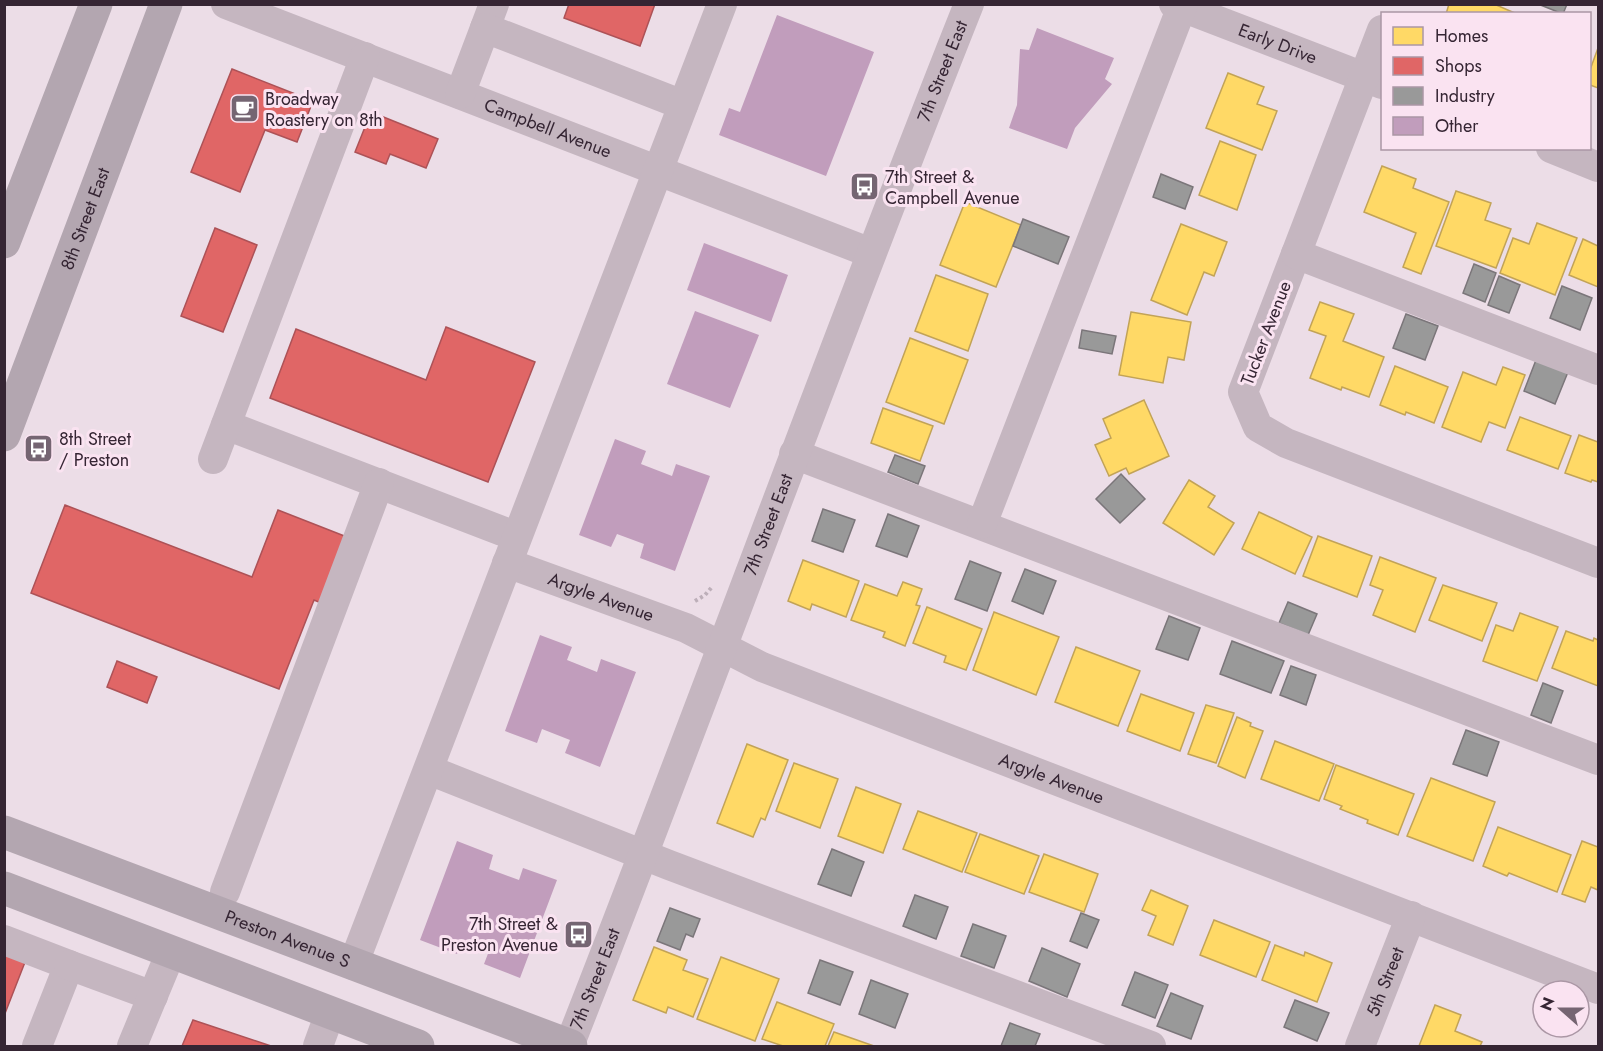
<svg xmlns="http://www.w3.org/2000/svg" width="1603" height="1051" font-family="Jost,sans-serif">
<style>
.homes{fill:#ffd966;stroke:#c2a357;stroke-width:1.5}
.shops{fill:#e06666;stroke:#ad5257;stroke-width:1.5}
.industry{fill:#999;stroke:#7b767a;stroke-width:1.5}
.building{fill:#c19dbc}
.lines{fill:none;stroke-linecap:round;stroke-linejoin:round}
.path{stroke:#bdafb9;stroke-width:4;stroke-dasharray:3 3;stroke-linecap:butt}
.minor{stroke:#c5b6c0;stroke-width:30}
.major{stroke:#b3a6b0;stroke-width:33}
.labels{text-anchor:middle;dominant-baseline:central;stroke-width:6;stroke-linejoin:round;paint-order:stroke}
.street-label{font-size:18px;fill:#352533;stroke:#fae3f1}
.poi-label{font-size:18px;fill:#352533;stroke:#fae3f1;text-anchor:start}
</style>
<rect width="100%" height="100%" fill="#ecdde7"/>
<g class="homes">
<path d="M1449 4H1494L1517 14H1446Z"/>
<path d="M1598 48V88L1590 85V70Z"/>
<path d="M1228 73 1264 87 1257 104 1277 111 1262 150 1206 128Z"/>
<path d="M1220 141 1256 155 1237 210 1199 195Z"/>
<path d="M1382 166 1416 179 1413 188 1449 202 1421 274 1403 267 1416 233 1364 212Z"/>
<path d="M1456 191 1491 203 1485 220 1511 229 1496 268 1436 246Z"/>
<path d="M965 202 1021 225 996 287 940 265Z"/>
<path d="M1537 223 1577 238 1555 295 1500 273 1513 238 1529 244Z"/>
<path d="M1181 224 1227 242 1214 276 1204 272 1187 315 1151 300Z"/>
<path d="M1583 239 1598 246V287L1569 275Z"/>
<path d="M936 275 988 294 968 351 915 331Z"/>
<path d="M1320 302 1354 314 1343 341 1384 357 1369 397 1342 387 1341 390 1310 378 1326 336 1309 330Z"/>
<path d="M1131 312 1191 322 1184 360 1168 357 1163 383 1119 375Z"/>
<path d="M910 338 968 360 944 424 886 402Z"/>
<path d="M1395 366 1448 387 1434 423 1406 412 1405 415 1380 405Z"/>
<path d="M1503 367 1525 375 1505 428 1489 422 1481 442 1442 427 1463 372 1496 385Z"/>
<path d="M1144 400 1169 456 1129 474 1126 468 1109 476 1095 445 1111 438 1103 419Z"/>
<path d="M883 408 933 426 920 461 871 443Z"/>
<path d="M1520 417 1571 436 1558 469 1507 450Z"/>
<path d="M1579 435 1598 442V482L1592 480 1591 482 1565 473Z"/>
<path d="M1189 480 1215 496 1208 507 1234 523 1214 555 1163 523Z"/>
<path d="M1259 512 1312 537 1295 574 1242 549Z"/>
<path d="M1318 536 1372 556 1357 597 1303 576Z"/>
<path d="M1380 557 1436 578 1415 632 1373 615 1383 590 1370 585Z"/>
<path d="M803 560 859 581 846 617 812 604 810 610 788 601Z"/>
<path d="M903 582 922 589 916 605 920 606 905 646 883 637 885 632 851 620 865 584 897 596Z"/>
<path d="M1443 585 1497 603 1482 641 1429 620Z"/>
<path d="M927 607 982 629 966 670 944 662 946 656 913 643Z"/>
<path d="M994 612 1059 637 1036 695 973 670Z"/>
<path d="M1520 613 1558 627 1537 681 1483 661 1496 625 1513 631Z"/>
<path d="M1566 631 1593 641 1594 638 1598 640V686L1552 668Z"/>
<path d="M1076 647 1140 671 1118 726 1055 702Z"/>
<path d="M1141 694 1194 713 1180 751 1127 731Z"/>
<path d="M1206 705 1234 713 1216 763 1188 754Z"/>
<path d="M1237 717 1251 723 1250 726 1263 731 1245 778 1218 766Z"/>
<path d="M1275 741 1334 764 1319 801 1261 779Z"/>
<path d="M747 744 788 760 765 820 761 818 753 837 717 823Z"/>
<path d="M794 763 838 779 820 828 776 811Z"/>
<path d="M1336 765 1414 794 1398 835 1367 823 1368 820 1340 809 1342 806 1324 799Z"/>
<path d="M1431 778 1495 802 1473 861 1407 836Z"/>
<path d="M856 787 901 804 883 853 838 836Z"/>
<path d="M918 811 977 833 962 872 903 849Z"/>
<path d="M1498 827 1571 855 1557 892 1509 873 1507 876 1483 866Z"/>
<path d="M980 834 1039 856 1024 894 965 872Z"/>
<path d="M1582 841 1598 847V890L1591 887 1585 902 1562 894Z"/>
<path d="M1044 854 1098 874 1084 912 1029 892Z"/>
<path d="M1151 890 1188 906 1173 945 1148 935 1156 916 1142 910Z"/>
<path d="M1214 920 1270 942 1256 977 1200 955Z"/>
<path d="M1275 945 1304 956 1305 952 1332 963 1317 1002 1262 980Z"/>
<path d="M654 947 687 960 683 970 708 979 693 1017 668 1007 666 1013 633 1000Z"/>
<path d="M721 957 779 979 755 1041 697 1019Z"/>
<path d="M777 1002 834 1024 825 1046H783L762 1039Z"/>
<path d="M1435 1005 1461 1015 1455 1031 1482 1042 1480 1046H1419Z"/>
<path d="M834 1032 874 1046H828Z"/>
</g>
<g class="shops">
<path d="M569 4H655L640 46 564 18Z"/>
<path d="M232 69 313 101 297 142 265 130 240 192 191 172Z"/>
<path d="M371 112 438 139 426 168 390 154 386 164 355 152Z"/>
<path d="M215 228 257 245 223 332 181 316Z"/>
<path d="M446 327 535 362 488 482 270 398 296 329 426 380Z"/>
<path d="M65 505 252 577 278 510 352 539 326 605 314 600 279 689 31 593Z"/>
<path d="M117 661 157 677 147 703 107 687Z"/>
<path d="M4 949 27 957 4 1016Z"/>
<path d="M193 1020 271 1046H182Z"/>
</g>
<g class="industry">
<path d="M1538 4H1567L1563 14Z"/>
<path d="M1161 174 1193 187 1185 209 1153 197Z"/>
<path d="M1023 219 1069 237 1058 264 1013 246Z"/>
<path d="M1474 264 1496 273 1485 302 1463 293Z"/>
<path d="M1499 276 1520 285 1509 313 1488 305Z"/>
<path d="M1562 286 1592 298 1580 330 1550 318Z"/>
<path d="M1406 314 1438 326 1425 360 1393 348Z"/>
<path d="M1082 330 1116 336 1112 354 1079 348Z"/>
<path d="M1536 360 1568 372 1555 404 1524 391Z"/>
<path d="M895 455 925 466 918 484 888 472Z"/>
<path d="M1121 474 1145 499 1120 523 1096 499Z"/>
<path d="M823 509 855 520 843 552 812 541Z"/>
<path d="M888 514 919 526 907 557 876 546Z"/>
<path d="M970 561 1001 573 987 611 955 599Z"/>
<path d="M1025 569 1056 581 1043 614 1012 601Z"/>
<path d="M1288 602 1317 614 1308 635 1279 623Z"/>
<path d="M1169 616 1200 628 1188 660 1156 649Z"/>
<path d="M1232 641 1284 661 1271 693 1220 674Z"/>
<path d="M1291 666 1316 675 1306 705 1280 695Z"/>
<path d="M1543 683 1563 691 1551 723 1531 715Z"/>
<path d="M1466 730 1499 742 1487 776 1453 764Z"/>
<path d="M832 849 864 862 851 896 818 884Z"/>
<path d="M915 895 948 907 936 939 903 926Z"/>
<path d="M670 908 700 919 693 937 686 934 680 950 657 941Z"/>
<path d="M1081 913 1099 920 1087 948 1070 941Z"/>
<path d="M973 924 1006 936 994 968 961 956Z"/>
<path d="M1042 948 1080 964 1067 997 1029 981Z"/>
<path d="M820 960 853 972 840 1005 808 993Z"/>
<path d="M1135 972 1168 985 1155 1018 1122 1005Z"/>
<path d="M871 980 908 994 895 1028 859 1014Z"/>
<path d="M1171 993 1203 1006 1191 1039 1157 1026Z"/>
<path d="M1295 1000 1329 1013 1317 1041 1284 1027Z"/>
<path d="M1010 1023 1040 1034 1035 1046H1001Z"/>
</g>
<g class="building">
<path d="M777 15 874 52 826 176 719 135 729 108 740 112Z"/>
<path d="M1037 28 1114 58 1105 79 1112 84 1075 128 1067 149 1009 128 1017 105 1020 49 1029 50Z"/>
<path d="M704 243 788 275 771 322 687 290Z"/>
<path d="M695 311 759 335 730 408 667 384Z"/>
<path d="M615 439 646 451 641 464 672 476 676 464 710 476 675 571 640 558 644 544 617 534 611 547 579 535Z"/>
<path d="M540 635 572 647 567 660 597 672 601 659 636 672 600 767 565 753 570 740 542 729 537 743 505 731Z"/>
<path d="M457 841 493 855 489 869 519 880 523 868 557 880 520 978 484 964 489 951 462 940 457 954 420 940Z"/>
</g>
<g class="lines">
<path class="path" d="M695 601 705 595 712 587"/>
<g class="minor">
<path id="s1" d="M226 4 871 253"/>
<path id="s2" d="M1174 4 1382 84"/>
<path d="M485 28 494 4"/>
<path d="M1382 30 1243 392 1258 427 1286 443 1598 563"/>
<path d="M460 94 485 28 683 105"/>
<path d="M1551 148 1598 167"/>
<path d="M1296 254 1598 370"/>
<path d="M226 425 502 531"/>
<path d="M794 454 1598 760"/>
<path d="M213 459 365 57"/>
<path d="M982 524 1183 4"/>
<path id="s3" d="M507 563 686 628 762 667 1598 989"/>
<path d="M429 770 669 865 1151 1046"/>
<path d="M225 892 379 483"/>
<path d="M4 940 69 965 37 1046"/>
<path d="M69 965 153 996"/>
<path d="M353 965 722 4"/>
<path d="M132 1046 171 952"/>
<path d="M318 1046 330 1013"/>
<path id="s4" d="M569 1046C705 700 831 350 969 4"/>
<path id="s5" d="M1360 1046 1411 916"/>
</g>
<g class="major">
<path d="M4 242 96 4"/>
<path id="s6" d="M4 435 166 4"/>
<path id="s7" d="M4 832 571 1046"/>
<path d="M4 888 418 1046"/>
</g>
</g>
<defs>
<symbol id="cafe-square" viewBox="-11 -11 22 22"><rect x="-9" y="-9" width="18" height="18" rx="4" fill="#756572" stroke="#fae3f1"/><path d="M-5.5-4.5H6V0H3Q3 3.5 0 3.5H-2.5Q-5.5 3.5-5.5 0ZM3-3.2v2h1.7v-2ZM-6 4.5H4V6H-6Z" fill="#fff"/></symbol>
<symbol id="bus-square" viewBox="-11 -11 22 22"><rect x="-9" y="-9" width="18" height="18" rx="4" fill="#756572" stroke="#fae3f1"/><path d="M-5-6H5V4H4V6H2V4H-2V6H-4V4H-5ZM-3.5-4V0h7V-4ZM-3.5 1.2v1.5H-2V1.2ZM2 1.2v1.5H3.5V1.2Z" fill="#fff"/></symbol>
</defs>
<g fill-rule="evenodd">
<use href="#cafe-square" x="228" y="92" width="33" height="33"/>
<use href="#bus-square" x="848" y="170" width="33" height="33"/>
<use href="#bus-square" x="22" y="432" width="33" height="33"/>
<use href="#bus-square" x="562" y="918" width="33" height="33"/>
</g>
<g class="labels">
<g class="street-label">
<text stroke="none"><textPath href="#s2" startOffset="111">Early Drive</textPath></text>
<text stroke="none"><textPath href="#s4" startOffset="1044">7th Street East</textPath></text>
<text stroke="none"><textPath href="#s1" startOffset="345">Campbell Avenue</textPath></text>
<text stroke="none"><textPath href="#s6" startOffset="231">8th Street East</textPath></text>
<text transform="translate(1266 333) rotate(-69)">Tucker Avenue</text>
<text stroke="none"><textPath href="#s4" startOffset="558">7th Street East</textPath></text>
<text stroke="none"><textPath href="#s3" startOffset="100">Argyle Avenue</textPath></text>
<text stroke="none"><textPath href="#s3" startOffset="586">Argyle Avenue</textPath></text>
<text stroke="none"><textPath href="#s7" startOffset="303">Preston Avenue S</textPath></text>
<text stroke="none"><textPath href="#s4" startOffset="72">7th Street East</textPath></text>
<text stroke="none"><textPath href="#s5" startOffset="69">5th Street</textPath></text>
</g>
<g class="poi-label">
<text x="265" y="99">Broadway<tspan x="265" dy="21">Roastery on 8th</tspan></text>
<text x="885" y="177">7th Street &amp;<tspan x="885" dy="21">Campbell Avenue</tspan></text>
<text x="59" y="439">8th Street<tspan x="59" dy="21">/ Preston</tspan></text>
<text x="558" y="924" text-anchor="end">7th Street &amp;<tspan x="558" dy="21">Preston Avenue</tspan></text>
</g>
</g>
<rect width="1603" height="1051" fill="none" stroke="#352533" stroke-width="12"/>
<rect x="1381" y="12" width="210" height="138" fill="#fae3f1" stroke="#ab97a5" stroke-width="1.5"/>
<rect x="1393" y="27" width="30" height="18" fill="#ffd966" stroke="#ab97a5" stroke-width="1.5"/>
<text x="1435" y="42" font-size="18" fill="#352533">Homes</text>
<rect x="1393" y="57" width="30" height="18" fill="#e06666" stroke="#ab97a5" stroke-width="1.5"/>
<text x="1435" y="72" font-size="18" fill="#352533">Shops</text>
<rect x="1393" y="87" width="30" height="18" fill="#999999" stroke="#ab97a5" stroke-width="1.5"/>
<text x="1435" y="102" font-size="18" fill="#352533">Industry</text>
<rect x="1393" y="117" width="30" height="18" fill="#c19dbc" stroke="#ab97a5" stroke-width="1.5"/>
<text x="1435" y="132" font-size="18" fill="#352533">Other</text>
<g transform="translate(1561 1009) rotate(291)"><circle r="28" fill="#fae3f1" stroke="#ab97a5" stroke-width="1.5"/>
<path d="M0-4.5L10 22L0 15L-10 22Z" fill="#756572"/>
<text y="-9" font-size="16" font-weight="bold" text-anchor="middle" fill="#352533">N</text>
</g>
</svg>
